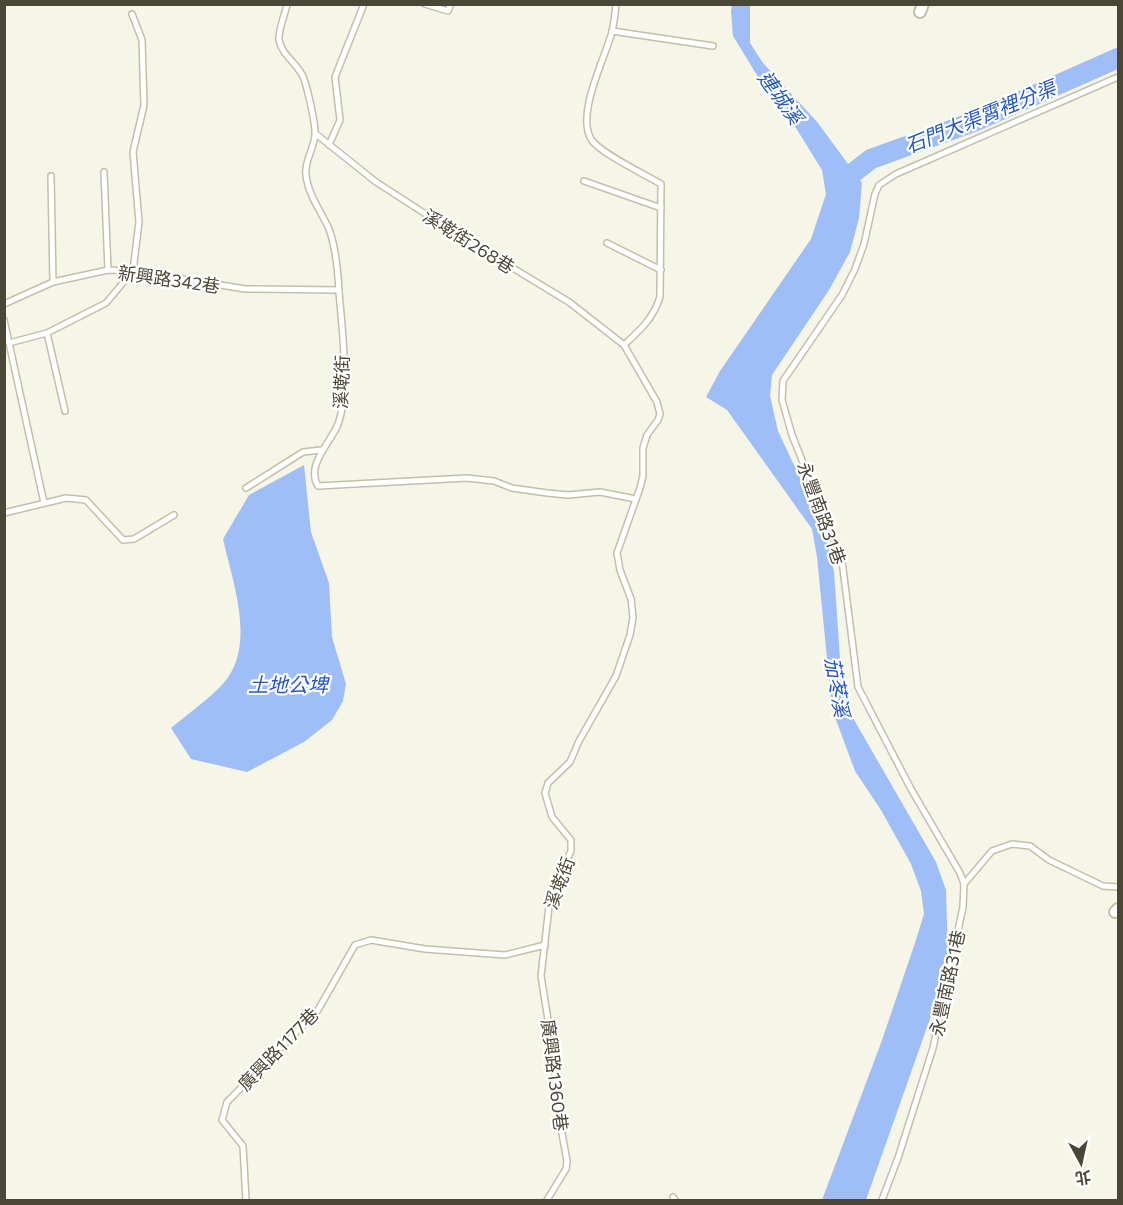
<svg xmlns="http://www.w3.org/2000/svg" width="1123" height="1205" font-family="Commissioner,'Noto Sans TC',sans-serif">
<style>
.water{fill:#9fbdf7}
.lines{fill:none;stroke-linecap:round;stroke-linejoin:round}
.river{stroke:#9fbdf7;stroke-width:20}
.lane-casing{stroke:#c2c0a9;stroke-width:8}
.street-casing{stroke:#c2c0a9;stroke-width:14}
.lane{stroke:#fff;stroke-width:5}
.street{stroke:#fff;stroke-width:10}
.labels{text-anchor:middle;dominant-baseline:central;stroke-width:4.5;stroke-linejoin:round;paint-order:stroke}
.street-label{font-size:18px;fill:#4a4736;stroke:#fff}
.water-label{font-size:20px;font-style:italic;fill:#2357c1;stroke:#fff}
</style>
<rect width="100%" height="100%" fill="#f5f5e8"/>
<g class="water">
<path d="M732 5H750V43L763 63 818 123 862 183 859 218 850 252 829 290 772 375 770 396 778 431 824 529 834 572 842 687 853 718 936 862 946 890 948 954 938 996 866 1200H822L881 1043 915 943 924 914 921 891 911 864 881 810 855 771 832 709 817 557 812 529 727 410 706 397 720 371 811 239 826 194 822 170 791 120 766 90 733 36 731 11Z"/>
<path d="M304 465 311 532 329 583 332 637 346 684 343 701 332 720 304 742 247 772 191 759 171 728C188 714 206 701 221 686 258 648 233 584 223 539L249 495Z"/>
</g>
<g class="lines">
<path class="river" d="M844 180 871 159 976 121 1118 58"/>
<defs>
<g id="lane">
<path d="M287 4C285 15 278 30 279 40 282 57 301 65 305 82 308 92 316 125 315 135 314 148 304 162 306 175 308 195 321 211 329 229 336 248 338 272 339 292 342 327 350 392 338 424 332 441 305 465 318 486L467 478 494 481 512 488 547 493 568 495 600 492 636 499"/>
<path d="M425 4 448 11 451 4"/>
<path d="M616 4C615 14 614 23 612 32 605 58 576 114 591 139 598 152 646 175 661 184L660 297C653 319 640 330 624 345"/>
<path d="M612 31 713 46"/>
<path d="M316 134 376 182 455 233 569 302 624 345 657 402 660 414 658 420 647 435 643 448V476L640 488 617 553 620 570 631 599 633 617 630 635 616 676 579 741 570 762 548 783 545 793 552 817 571 840V851L550 898 541 976 554 1057 557 1106 567 1161 566 1169 547 1200"/>
<path d="M329 145 340 120 335 77 364 4"/>
<path d="M104 172 108 270"/>
<path d="M51 176 53 282"/>
<path d="M584 181 661 208"/>
<path d="M607 243 661 270"/>
<path d="M4 304 53 282 108 270 133 271 245 289 339 290"/>
<path d="M4 320 44 503"/>
<path d="M47 333 65 411"/>
<path d="M9 343 47 333 106 303 133 271 139 222 133 152 144 105 142 40 132 14"/>
<path d="M246 488 303 452 321 450"/>
<path d="M4 513 66 498 86 500 123 540 134 539 174 515"/>
<path d="M964 884 992 851 1012 844 1030 846 1049 860 1103 886 1118 887"/>
<path d="M673 1197 675 1200"/>
<path d="M246 1200 243 1146 222 1120 227 1102 318 1010 355 945 371 940 425 949 505 955 545 945"/>
<path d="M882 1200 898 1158 933 1048 963 907 964 884 960 873 911 789 858 687 842 561 792 435 782 400 783 381 842 295 855 269 864 244 875 194 879 185 896 174 1118 77"/>
</g>
<g id="street">
<path d="M920 12 923 4"/>
<path d="M1115 912 1118 909"/>
</g>
</defs>
<use href="#lane" class="lane-casing"/>
<use href="#street" class="street-casing"/>
<use href="#lane" class="lane"/>
<use href="#street" class="street"/>
</g>
<g class="labels">
<g class="street-label">
<text transform="translate(469 241) rotate(32)">溪墘街268巷</text>
<text transform="translate(169 279) rotate(8)">新興路342巷</text>
<text transform="translate(341 382) rotate(-88)">溪墘街</text>
<text transform="translate(822 513) rotate(70)">永豐南路31巷</text>
<text transform="translate(559 883) rotate(-70)">溪墘街</text>
<text transform="translate(947 983) rotate(-78)">永豐南路31巷</text>
<text transform="translate(278 1049) rotate(-46)">廣興路1177巷</text>
<text transform="translate(555 1075) rotate(83)">廣興路1360巷</text>
</g>
<g class="water-label">
<text transform="translate(781 97) rotate(54)">連城溪</text>
<text transform="translate(980 116) rotate(-22)">石門大渠霄裡分渠</text>
<text x="288" y="684">土地公埤</text>
<text transform="translate(838 687) rotate(80)">茄苳溪</text>
</g>
</g>
<rect width="1123" height="1205" fill="none" stroke="#4a4736" stroke-width="12"/>
<g transform="translate(1081 1163) rotate(172)" stroke="#ffffff" stroke-width="4.5" paint-order="stroke">
<path d="M0-4.5L10 22L0 15L-10 22Z" fill="#4a4736"/>
<text y="-9" font-size="16" font-weight="bold" text-anchor="middle" fill="#4a4736">北</text>
</g>
</svg>
